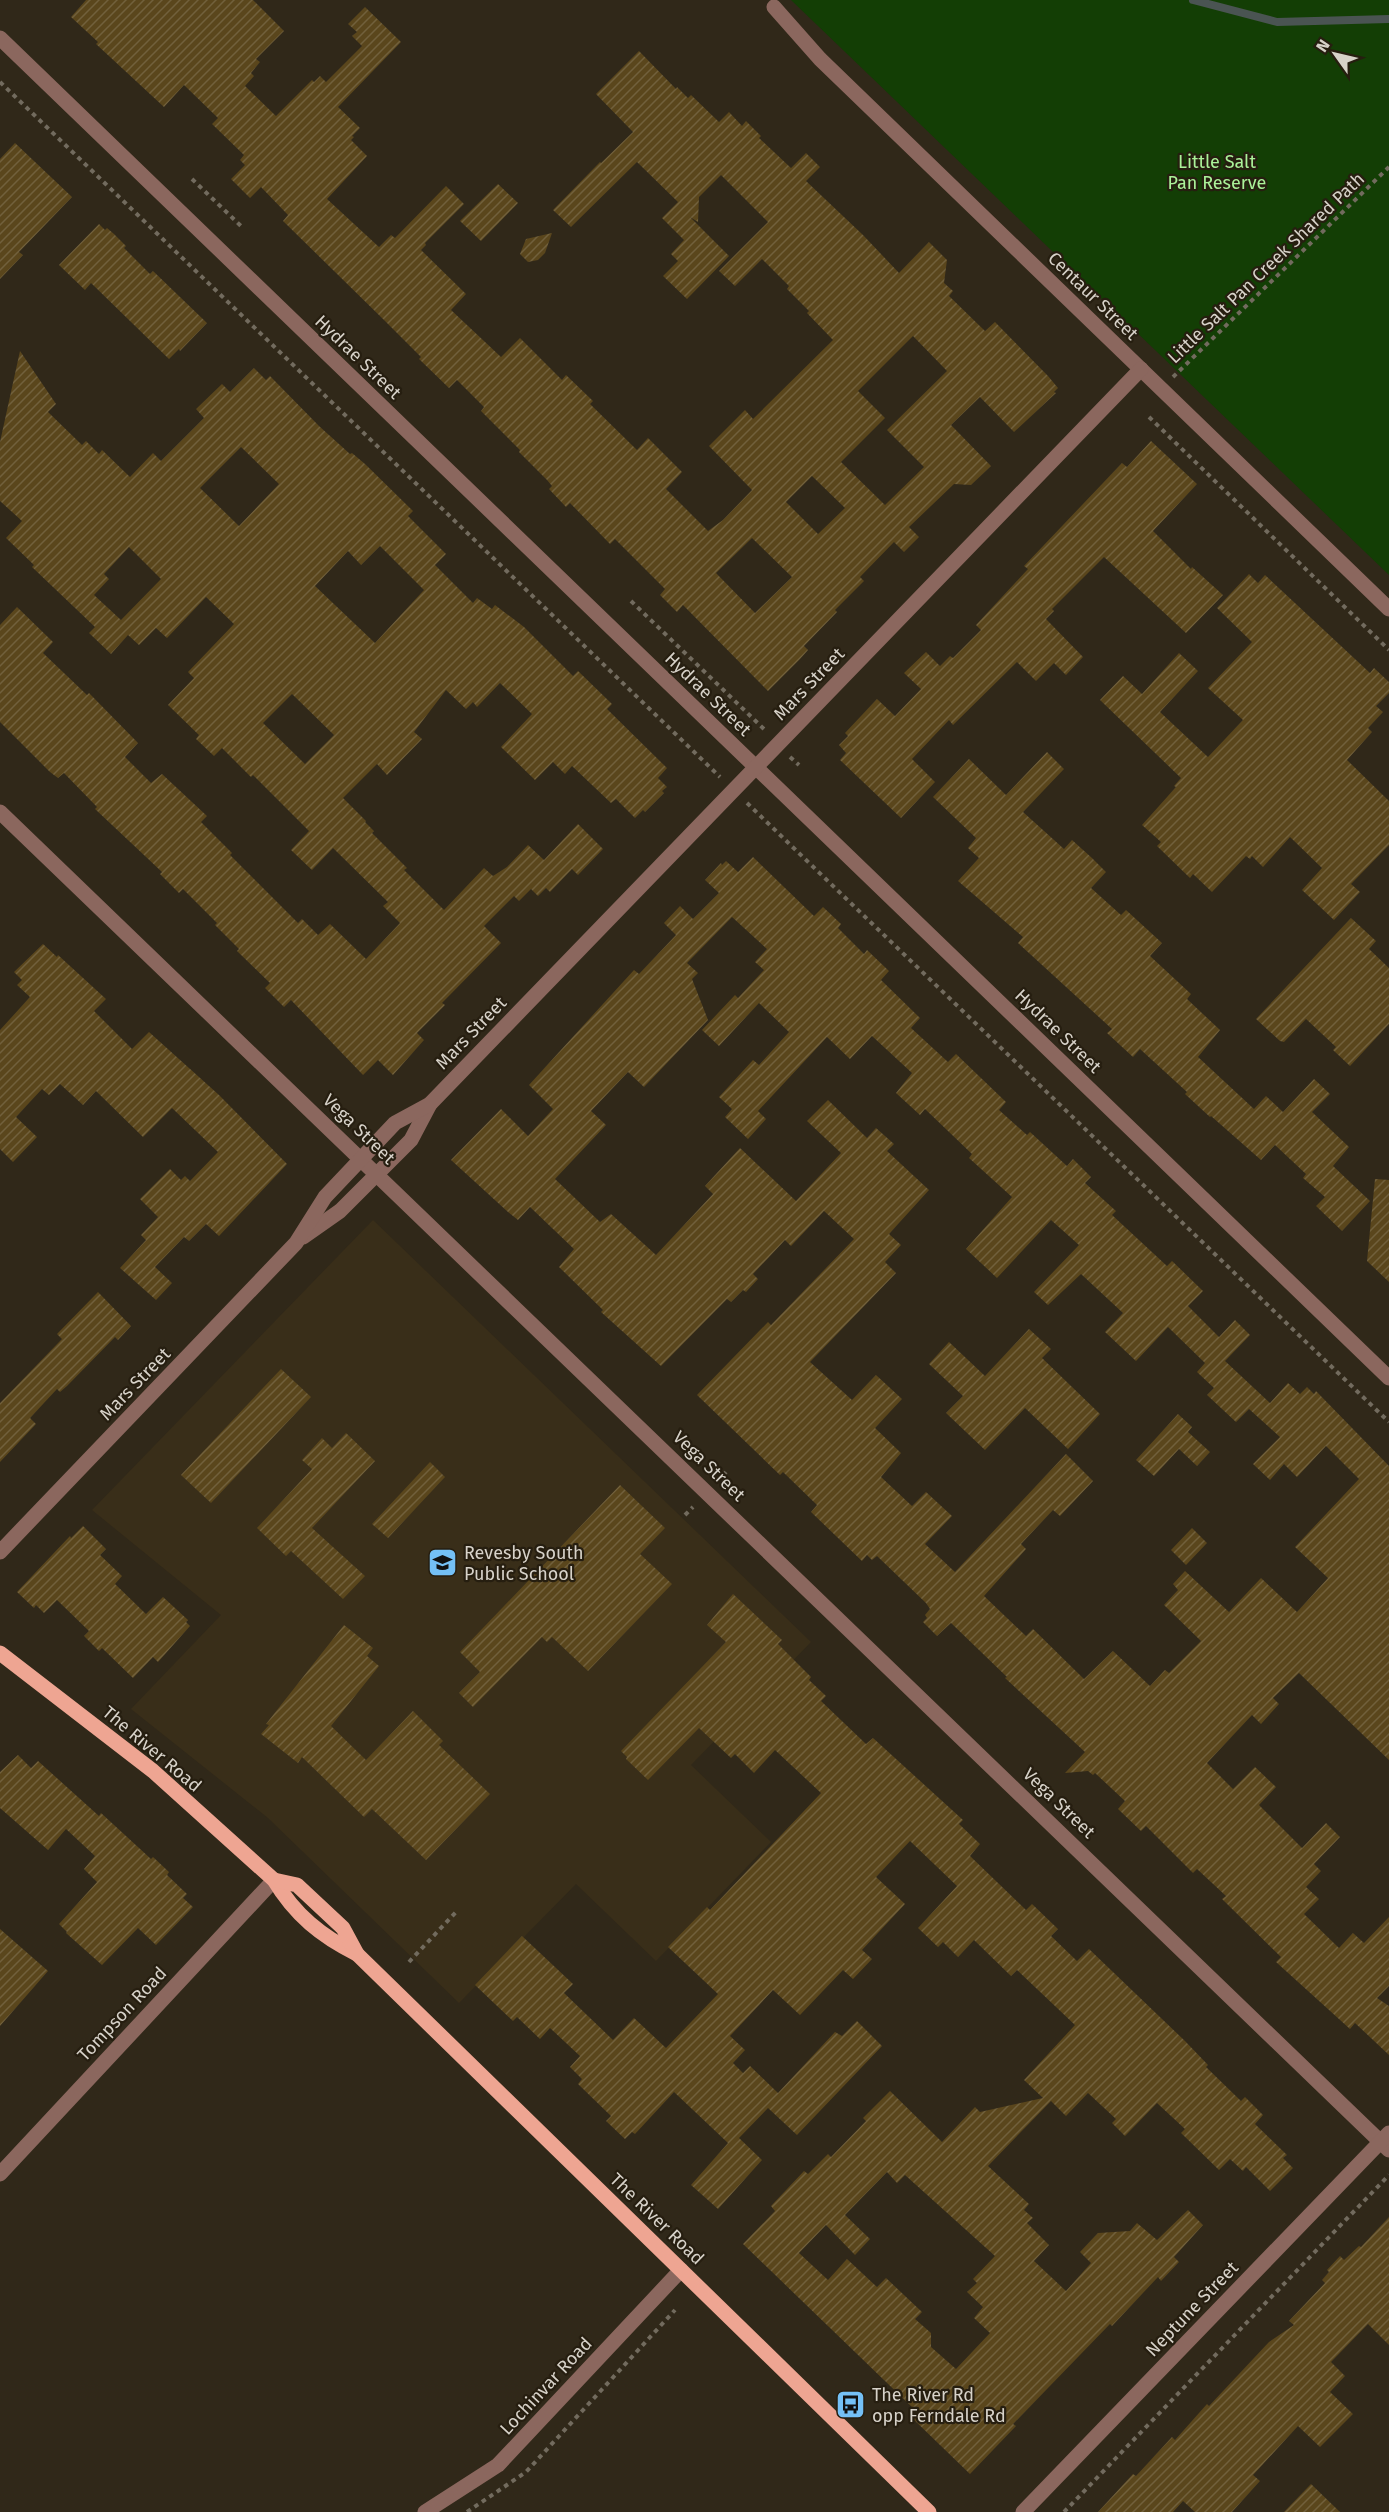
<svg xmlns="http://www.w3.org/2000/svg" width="1389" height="2512" font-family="'Fira Sans',sans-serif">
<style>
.built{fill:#392e19}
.park{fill:#133e05}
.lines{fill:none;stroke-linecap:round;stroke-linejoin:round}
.stream{stroke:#4a5452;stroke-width:8}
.building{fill:url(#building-hatch);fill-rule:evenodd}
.path{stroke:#726b5e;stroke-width:4;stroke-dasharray:4.5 4.5;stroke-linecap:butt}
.minor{stroke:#8b675e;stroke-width:15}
.major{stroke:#eea592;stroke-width:15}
.labels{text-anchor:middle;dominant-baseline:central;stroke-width:4.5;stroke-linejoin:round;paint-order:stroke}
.park-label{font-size:18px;fill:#abf299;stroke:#261e10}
.street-label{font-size:18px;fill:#d7d2c9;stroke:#261e10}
.poi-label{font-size:18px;fill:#d7d2c9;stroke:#261e10;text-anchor:start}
</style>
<defs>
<pattern id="building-hatch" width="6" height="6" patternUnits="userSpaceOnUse" patternTransform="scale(1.5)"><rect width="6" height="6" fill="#5a461c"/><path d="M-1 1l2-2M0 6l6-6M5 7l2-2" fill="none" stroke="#71603c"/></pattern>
</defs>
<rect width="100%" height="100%" fill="#302819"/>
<path class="built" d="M373 1220 811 1642 691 1765 771 1842 656 1961 576 1884 459 2003 268 1818 131 1709 221 1615 92 1510Z"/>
<path class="park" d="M791 0H1389V575Z"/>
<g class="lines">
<path class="stream" d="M1193 0 1277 22 1389 19"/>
</g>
<g class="building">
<path d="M86 0H253L284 31 256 59 260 62 251 73 254 76 245 86 276 116 312 80 314 82 320 76 326 82 362 46 352 36 357 32 348 24 365 7 401 42 338 107 360 128 352 136 354 137 351 140 367 156 327 199 379 247 391 235 395 238 446 186 464 204 425 243 426 245 421 250 466 294 451 310 501 357 520 338 562 380 566 375 593 401 590 404 637 450 648 438 682 472 666 489 708 531 723 520 752 490 709 446 745 410 753 419 833 340 807 313 809 311 787 289 789 286 762 259 735 286 719 271 768 222 721 175 699 197 698 222 690 217 729 256 687 299 663 276 678 261 671 254 684 240 662 218 678 202 637 162 571 227 553 210 600 162 601 163 633 132 596 94 639 51 676 89 677 87 688 98 691 95 719 122 729 112 742 126 746 121 761 136 759 138 791 168 806 153 820 167 806 181 863 235 899 273 929 242 947 260 944 283 953 291 949 296 985 331 995 322 1048 376 1058 388 1054 392 1056 393 1014 432 980 397 951 425 991 466 971 485 954 484 909 527 919 537 904 552 894 542 860 577 864 581 835 610 837 612 804 646 808 650 800 659 768 691 683 605 677 612 660 595 665 589 615 539 610 544 570 503 566 507 549 489 552 486 547 480 519 452 520 450 481 411 484 407 457 380 449 388 419 359 421 357 383 319 283 221 288 215 261 187 250 198 231 179 245 165 240 160 244 155 212 124 218 118 184 85 164 107 96 44 98 42 71 17ZM913 336 947 371 887 430 924 467 885 505 841 462 885 418 858 391ZM812 476 845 508 818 534 786 502ZM752 538 792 577 755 613 716 573Z"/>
<path d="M15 143 72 197 19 252 23 255 0 279V159Z"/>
<path d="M498 184 518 203 481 241 460 221Z"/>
<path d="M99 224 105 230 107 228 114 234 126 246 124 248 150 274 153 271 207 323 180 351 179 349 169 359 91 283 85 290 59 265Z"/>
<path d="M552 233 545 253 538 260 528 262 520 254 526 239Z"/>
<path d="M20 351 56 404 48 412 82 445 86 441 99 454 102 450 130 477 153 453 161 461 204 418 196 409 222 384 230 392 254 368 266 380 270 376 319 426 350 454 352 453 365 464 413 511 408 516 446 554 435 565 473 603 477 598 492 609 495 605 524 627 573 676 578 671 612 704 607 709 667 768 658 778 667 787 662 791 664 793 645 812 643 810 635 818 616 799 611 803 572 766 565 774 553 762 535 780 501 747 532 714 500 683 477 707 473 702 466 709 446 690 414 732 422 739 387 775 377 764 343 798 366 821 365 822 374 831 372 833 407 868 404 870 444 910 484 868 493 876 507 867 528 845 544 860 578 824 603 849 578 875 572 869 550 892 546 888 538 896 531 889 519 901 514 896 484 926 501 943 442 1003 445 1005 417 1033 424 1040 393 1075 378 1060 363 1075 291 1000 284 1007 265 988 270 983 237 951 239 949 215 925 217 923 183 889 179 893 160 874 162 872 95 809 97 807 64 773 58 778 50 772 0 722V625L17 607 53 642 43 653 87 695 89 693 138 743 125 757 151 783 162 774 207 816 201 822 232 853 230 855 298 923 302 919 318 935 330 924 366 959 400 923 383 906 388 902 333 848 312 870 291 850 309 831 253 775 251 777 222 748 214 756 196 739 199 735 168 705 194 678 188 672 234 624 206 597 167 638 156 628 139 645 128 635 111 654 89 633 95 627 32 567 34 565 6 538 22 521 0 501V442ZM241 447 279 484 239 526 200 488ZM380 546 424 590 375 643 315 586 348 551 361 565ZM129 547 161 579 121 620 94 595 109 579 104 574ZM292 694 334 735 305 764 263 723Z"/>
<path d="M1151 441 1197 484 1153 531 1191 569 1192 567 1223 595 1186 633 1104 557 1052 609 1054 611 1046 619 1083 657 1066 675 1054 663 1036 681 1017 662 953 725 949 720 912 759 935 782 901 818 840 760 846 753 839 745 848 736 845 733 877 699 895 716 921 689 904 673 926 652 940 666 950 656 953 658 981 630 976 625 1028 569 1024 566 1122 463 1127 467Z"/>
<path d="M1249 574 1258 583 1265 575 1370 673 1374 668 1389 682V693L1376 706 1383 712 1368 728 1372 732 1347 760 1389 801V845L1351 884 1360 892 1334 920 1302 890 1322 868 1290 837 1263 867 1252 856 1250 859 1246 856 1212 892 1193 874 1190 878 1157 846 1161 842 1142 825 1176 787 1174 786 1181 778 1100 700 1123 676 1142 694 1179 653 1198 671 1160 712 1208 757 1243 720 1208 688 1252 642 1217 608Z"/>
<path d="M1047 752 1064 769 1023 812 1064 849 1072 840 1092 858 1106 872 1091 888 1121 915 1126 910 1162 943 1150 956 1191 994 1187 999 1220 1030 1198 1057 1254 1109 1266 1096 1283 1112 1314 1079 1330 1094 1312 1112 1349 1147 1333 1166 1370 1201 1342 1231 1316 1206 1325 1197 1303 1178 1306 1174 1275 1145 1261 1160 1211 1116 1210 1117 1185 1094 1187 1092 1140 1049 1133 1057 1107 1033 1112 1029 1018 943 1023 937 958 881 979 858 968 848 976 838 933 797 969 759 1006 795Z"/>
<path d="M753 857 814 916 823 907 841 924 838 928 864 954 867 950 889 971 881 980 920 1018 911 1028 948 1062 956 1054 1006 1102 999 1110 1027 1135 1030 1132 1067 1166 1073 1159 1091 1177 1085 1183 1116 1211 1112 1215 1167 1266 1172 1261 1203 1291 1188 1306 1219 1337 1235 1320 1250 1335 1225 1361 1270 1403 1288 1383 1300 1394 1307 1387 1314 1394 1316 1391 1389 1466V1760L1299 1673 1273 1698 1279 1704 1261 1724 1252 1715 1207 1763 1233 1789 1255 1767 1276 1787 1259 1805 1302 1848 1326 1823 1340 1837 1314 1864 1321 1871 1306 1887 1319 1899 1304 1914 1339 1948 1353 1933 1364 1943 1389 1917V1986L1377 1998 1389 2006V2055L1355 2023 1350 2029 1276 1962 1281 1957 1222 1899 1226 1896 1197 1869 1193 1873 1146 1826 1141 1831 1118 1809 1125 1801 1095 1773 1093 1775 1088 1771 1065 1773 1085 1752 1005 1678 1007 1677 951 1623 937 1636 923 1622 927 1618 925 1615 930 1609 926 1603 877 1556 872 1560 867 1555 862 1561 811 1512 817 1505 783 1472 780 1475 697 1395 768 1322 771 1325 854 1239 824 1211 791 1246 785 1240 753 1274 758 1279 746 1292 743 1290 731 1302 727 1299 661 1366 601 1312 603 1310 559 1267 574 1249 530 1207 518 1220 508 1212 451 1160 501 1109 528 1136 553 1109 529 1085 634 970 639 974 676 935 664 923 680 906 693 919 719 893 705 880 721 863 722 865 726 861 738 872ZM732 917 767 949 755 962 764 970 738 998 735 995 702 1030 719 1046 759 1003 789 1032 759 1065 753 1060 719 1097 732 1109 725 1117 748 1139 766 1119 758 1111 827 1037 850 1059 872 1036 912 1073 896 1093 920 1115 925 1109 972 1154 969 1158 1012 1197 966 1249 997 1278 1051 1220 1079 1245 1034 1292 1048 1305 1081 1274 1123 1313 1105 1332 1136 1361 1168 1327 1205 1363 1197 1372 1214 1388 1207 1395 1236 1422 1249 1409 1280 1437 1253 1464 1270 1480 1284 1464 1297 1477 1326 1446 1359 1479 1295 1547 1328 1578 1297 1612 1261 1578 1229 1612 1185 1571 1173 1584 1178 1590 1164 1605 1201 1641 1169 1673 1165 1670 1150 1686 1113 1651 1084 1679 1033 1629 1026 1636 984 1596 1026 1549 1021 1544 1053 1510 1060 1516 1093 1481 1066 1454 955 1572 925 1544 952 1516 926 1492 912 1506 881 1477 901 1453 875 1428 902 1399 876 1375 852 1400 810 1362 896 1273 885 1262 901 1245 889 1234 929 1190 887 1151 894 1144 876 1128 867 1138 828 1100 807 1121 841 1153 796 1201 740 1148 705 1186 713 1194 656 1255 611 1214 600 1222 555 1179 606 1125 591 1111 628 1072 644 1087 708 1020 692 979 698 973 687 963Z"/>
<path d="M1351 918 1376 941 1369 949 1389 968V1024L1350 1066 1333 1050 1336 1047 1306 1019 1284 1042 1280 1041 1256 1019Z"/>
<path d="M43 944 57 957 58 955 106 999 94 1011 132 1049 149 1032 219 1095 287 1164 219 1236 206 1224 189 1241 184 1237 155 1267 172 1283 156 1300 120 1268 146 1240 141 1235 158 1217 140 1199 170 1169 181 1180 185 1176 190 1181 218 1152 172 1108 143 1137 96 1091 83 1105 60 1084 49 1095 42 1089 16 1117 37 1137 13 1162 0 1149V1030L30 997 17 985 22 980 14 972Z"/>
<path d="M1375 1179 1389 1180V1282L1367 1261Z"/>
<path d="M98 1292 131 1326 118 1340 115 1337 67 1386 60 1392 57 1389 30 1418 36 1424 0 1462V1403L62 1339 57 1334Z"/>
<path d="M1029 1329 1051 1349 1042 1358 1100 1414 1068 1449 1025 1408 985 1450 946 1413 963 1396 929 1364 949 1342 985 1376Z"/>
<path d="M281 1369 311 1397 211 1503 181 1475Z"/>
<path d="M1178 1414 1192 1427 1188 1432 1210 1452 1197 1466 1179 1449 1154 1476 1136 1460Z"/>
<path d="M346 1433 375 1461 312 1528 365 1576 343 1599 291 1551 286 1556 257 1528 312 1469 302 1460 322 1438 332 1448Z"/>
<path d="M430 1462 445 1477 388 1538 372 1524Z"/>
<path d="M620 1485 665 1528 640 1554 672 1584 588 1671 552 1637 547 1642 542 1637 473 1707 459 1693 480 1672 460 1652Z"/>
<path d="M83 1526 106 1549 100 1555 122 1576 115 1584 146 1614 163 1597 188 1620 186 1622 190 1626 158 1662 153 1657 133 1678 102 1648 99 1651 84 1636 89 1631 57 1600 44 1613 36 1605 34 1608 17 1592 70 1536 71 1538Z"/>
<path d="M1192 1528 1207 1543 1186 1565 1171 1550Z"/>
<path d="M733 1594 782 1640 778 1644 811 1677 809 1680 826 1696 821 1701 866 1744 873 1738 963 1820 959 1824 980 1844 970 1856 1026 1910 1032 1904 1058 1929 1051 1936 1077 1961 1089 1949 1185 2041 1208 2065 1206 2067 1241 2101 1245 2097 1263 2115 1255 2124 1287 2155 1283 2158 1293 2168 1270 2191 1246 2167 1243 2171 1230 2159 1219 2170 1181 2133 1185 2129 1157 2103 1125 2136 1112 2123 1116 2119 1088 2093 1066 2116 1051 2101 988 2166 1029 2204 1024 2210 1033 2218 1027 2223 1049 2245 1034 2261 1066 2291 1091 2263 1080 2252 1098 2233 1130 2231 1137 2223 1157 2240 1188 2210 1203 2225 1174 2257 1179 2262 1161 2281 1158 2277 1112 2326 1110 2324 1013 2424 1016 2426 970 2474 910 2416 912 2414 909 2412 913 2408 743 2244 775 2211 771 2206 804 2171 808 2174 828 2154 831 2157 866 2121 863 2118 890 2091 942 2142 975 2107 980 2112 1043 2098 1024 2080 1075 2025 1017 1970 1011 1976 974 1940 958 1957 943 1942 938 1947 918 1928 957 1886 910 1841 876 1877 905 1904 862 1950 872 1959 853 1979 843 1970 800 2015 773 1990 730 2036 745 2050 733 2063 743 2073 750 2066 778 2093 835 2032 842 2036 857 2021 882 2046 797 2135 768 2108 739 2138 762 2160 718 2209 691 2185 728 2143 674 2092 635 2134 632 2132 625 2139 606 2121 611 2116 578 2084 582 2079 570 2067 580 2056 550 2028 540 2039 517 2017 513 2021 475 1985 522 1936 573 1984 564 1993 613 2040 634 2018 666 2048 718 1994 668 1947 707 1907 710 1910 821 1793 775 1750 754 1773 735 1754 731 1758 699 1728 648 1780 626 1759 627 1757 621 1751 726 1642 707 1625ZM887 2172 897 2183 905 2175 995 2256 973 2279 977 2283 967 2292 983 2307 974 2318 990 2333 956 2369 931 2347V2333L915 2319 922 2312 886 2278 877 2287 847 2259 828 2280 799 2253 826 2225 855 2255 870 2239 845 2215Z"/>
<path d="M344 1625 373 1648 367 1656 379 1666 331 1726 366 1760 413 1711 443 1741 439 1745 490 1794 426 1860 372 1809 364 1817 302 1757 298 1763 261 1734 269 1725 266 1724Z"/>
<path d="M18 1755 31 1768 38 1761 99 1816 101 1813 151 1859 153 1857 169 1872 167 1875 187 1894 183 1898 193 1907 156 1945 138 1928 102 1965 66 1933 67 1932 59 1924 97 1882 84 1869 95 1856 66 1829 48 1850 0 1808V1772Z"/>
<path d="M0 1929 48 1971 0 2026Z"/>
<path d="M1389 2217V2345L1368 2324 1331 2362 1345 2376 1330 2392 1353 2414 1320 2447 1298 2426 1253 2475 1260 2481 1232 2512H1195L1183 2501 1173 2512H1098L1133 2474 1136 2476 1172 2437 1175 2440 1207 2404 1209 2406 1269 2342 1294 2325 1289 2321 1325 2283 1322 2280 1329 2272 1327 2270 1340 2256 1344 2260 1359 2246 1361 2247Z"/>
<path d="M1311 2484 1340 2512H1284Z"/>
</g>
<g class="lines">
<g class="path">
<path d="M0 82 720 777"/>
<path d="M192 179 242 227"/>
<path d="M1173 377 1389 167"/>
<path d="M1149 417 1389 650"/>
<path d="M631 601 765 730"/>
<path d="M790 757 799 765"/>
<path d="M747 803 1389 1422"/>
<path d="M719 1480 726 1472"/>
<path d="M685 1515 693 1507"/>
<path d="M409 1962 456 1912"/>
<path d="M467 2512 526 2472 675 2310"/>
<path d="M1064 2512 1389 2175"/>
</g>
<g class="minor">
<path d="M774 7 820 59 1389 609"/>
<path d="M0 38 1389 1378"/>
<path d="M0 812 1389 2150"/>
<path d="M303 1237 340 1211 411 1140 430 1104"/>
<path d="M0 1552 296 1243 325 1197 361 1159 395 1123 430 1104 1141 369"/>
<path d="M0 2174 274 1880"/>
<path d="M425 2512 498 2465 681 2270"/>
<path d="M1023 2512 1389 2133"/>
</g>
<g class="major">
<path d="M0 1653 153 1771 274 1880C295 1915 321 1936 357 1954L929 2512"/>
<path d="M274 1880 297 1885 343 1928 357 1954"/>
</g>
</g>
<defs>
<symbol id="school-square" viewBox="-11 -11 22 22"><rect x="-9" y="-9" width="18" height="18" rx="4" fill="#74c0f6" stroke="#261e10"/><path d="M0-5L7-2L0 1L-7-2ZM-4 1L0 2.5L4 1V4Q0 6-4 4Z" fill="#111"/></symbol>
<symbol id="bus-square" viewBox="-11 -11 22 22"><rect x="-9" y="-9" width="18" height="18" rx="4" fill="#74c0f6" stroke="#261e10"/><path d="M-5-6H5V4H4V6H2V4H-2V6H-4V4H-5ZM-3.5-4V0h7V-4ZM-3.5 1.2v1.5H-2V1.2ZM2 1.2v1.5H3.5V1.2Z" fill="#111"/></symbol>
</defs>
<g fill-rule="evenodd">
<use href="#school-square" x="426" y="1546" width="33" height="33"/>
<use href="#bus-square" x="834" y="2388" width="33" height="33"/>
</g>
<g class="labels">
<g class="park-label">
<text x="1217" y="162">Little Salt<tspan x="1217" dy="21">Pan Reserve</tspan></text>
</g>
<g class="street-label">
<text transform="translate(1266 268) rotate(-44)">Little Salt Pan Creek Shared Path</text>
<text transform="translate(1093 296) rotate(44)">Centaur Street</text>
<text transform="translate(358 357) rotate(44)">Hydrae Street</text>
<text transform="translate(809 684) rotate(-46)">Mars Street</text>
<text transform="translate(708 694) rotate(44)">Hydrae Street</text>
<text transform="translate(1058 1031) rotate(44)">Hydrae Street</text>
<text transform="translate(471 1033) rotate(-46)">Mars Street</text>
<text transform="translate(359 1129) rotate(44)">Vega Street</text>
<text transform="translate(135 1384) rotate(-46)">Mars Street</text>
<text transform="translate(709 1466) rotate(44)">Vega Street</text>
<text transform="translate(152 1749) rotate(40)">The River Road</text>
<text transform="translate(1059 1803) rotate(44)">Vega Street</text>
<text transform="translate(122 2014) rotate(-47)">Tompson Road</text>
<text transform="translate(657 2219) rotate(44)">The River Road</text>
<text transform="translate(1192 2309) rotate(-46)">Neptune Street</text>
<text transform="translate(546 2386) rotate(-47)">Lochinvar Road</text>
</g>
<g class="poi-label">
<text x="464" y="1553">Revesby South<tspan x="464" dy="21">Public School</tspan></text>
<text x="872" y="2395">The River Rd<tspan x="872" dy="21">opp Ferndale Rd</tspan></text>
</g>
</g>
<g transform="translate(1335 54) rotate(304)" stroke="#261e10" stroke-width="4.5" paint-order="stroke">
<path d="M0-4.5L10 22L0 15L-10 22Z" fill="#d7d2c9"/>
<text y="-9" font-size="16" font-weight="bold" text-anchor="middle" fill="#d7d2c9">N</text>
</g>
</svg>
